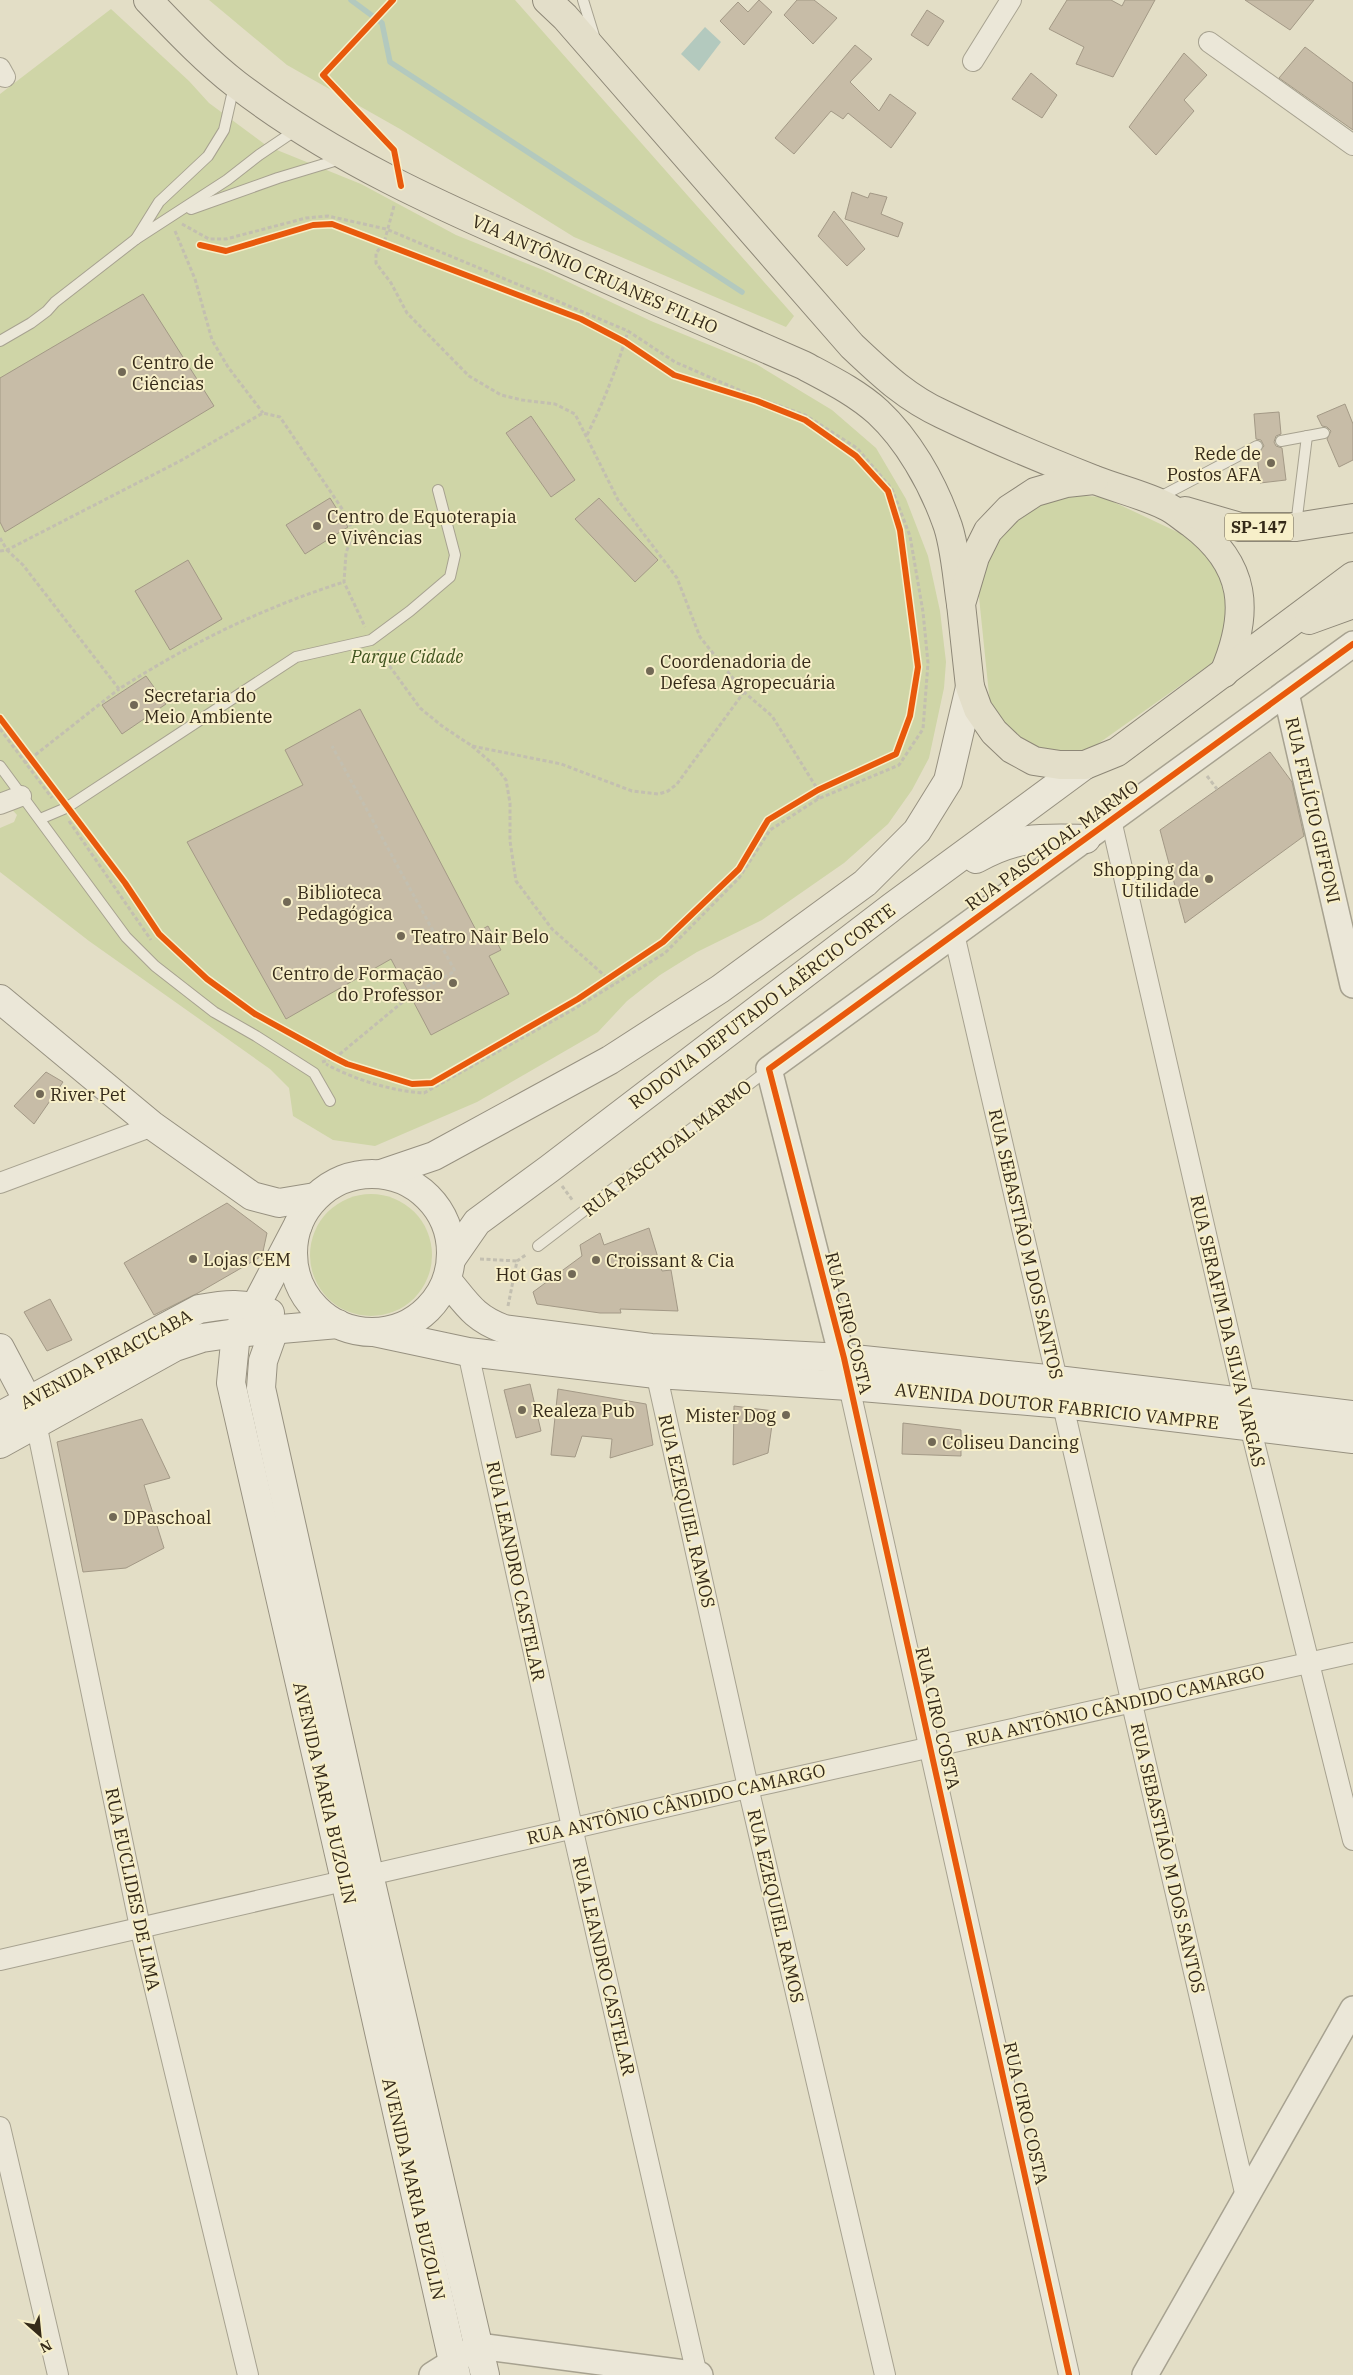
<svg xmlns="http://www.w3.org/2000/svg" width="1353" height="2375" font-family="'IBM Plex Serif',serif">
<style>
.green{fill:#cfd5a7}
.water{fill:#b3c9be}
.lines{fill:none;stroke-linecap:round;stroke-linejoin:round}
.stream{stroke:#b3c9be;stroke-width:5.5}
.building{fill:#c7bca7;stroke:#a39986}
.service-casing{stroke:#a7a290;stroke-width:12}
.minor-casing{stroke:#a7a290;stroke-width:22}
.tertiary-casing{stroke:#a7a290;stroke-width:28}
.secondary-casing{stroke:#979180;stroke-width:30}
.primary-casing{stroke:#8d8777;stroke-width:30}
.path{stroke:#c3bfb0;stroke-width:3;stroke-dasharray:4 2.5;stroke-linecap:butt}
.service{stroke:#ebe7d8;stroke-width:10}
.minor{stroke:#ebe7d8;stroke-width:20}
.tertiary{stroke:#ebe7d8;stroke-width:25}
.secondary{stroke:#ebe7d8;stroke-width:28}
.primary{stroke:#e3dec9;stroke-width:28}
.cycleway-casing{stroke:#f7efc9;stroke-width:9}
.cycleway{stroke:#e8590c;stroke-width:6}
.poi-dot{fill:#726956;stroke:#f7efc9;stroke-width:2}
.labels{text-anchor:middle;dominant-baseline:central;stroke-width:4;stroke-linejoin:round;paint-order:stroke}
.shield{fill:#f7efc9;stroke:#6f654e;stroke-width:1}
.shield-label{font-size:16px;font-weight:bold;fill:#352a19}
.street-label{font-size:18px;fill:#352a19;stroke:#f7efc9}
.poi-label{font-size:18px;fill:#352a19;stroke:#f7efc9;text-anchor:start}
.park-label{font-size:18px;font-style:italic;fill:#3f531e;stroke:#f7efc9}
</style>
<rect width="100%" height="100%" fill="#e3dec6"/>
<g class="green">
<path d="M209 0H515L794 316 786 327 574 237 400 129 287 65Z"/>
<path d="M111 9 189 81 209 103 267 146 361 184 456 235 543 270 651 321 756 364 832 410 876 448 906 499 928 556 940 611 946 662 944 688 929 758 912 790 888 824 844 863 762 920 697 952 660 975 627 1001 598 1032 477 1102 375 1146 333 1140 293 1116 289 1088 270 1069 89 941 0 872V828L14 822 17 815 0 796V94Z"/>
<path d="M1066 495 1103 497 1203 544 1229 594 1225 641 1212 663 1092 748 1062 754 1040 751 1020 742 1001 725 990 704 979 597 981 569 992 539 1039 501Z"/>
<circle cx="371" cy="1255" r="61"/>
</g>
<path class="water" d="M705 27 721 42 699 71 681 54Z"/>
<g class="lines">
<path class="stream" d="M351 0 382 23 390 62 742 292"/>
</g>
<g class="building">
<path d="M759 0 772 12 744 45 720 21 738 2 748 12Z"/>
<path d="M797 0H814L837 18 813 44 784 15Z"/>
<path d="M1067 0H1111L1122 6 1125 0H1155L1113 77 1076 64 1084 47 1049 29Z"/>
<path d="M1245 0H1314L1290 30Z"/>
<path d="M927 10 944 21 928 46 911 35Z"/>
<path d="M855 45 872 59 850 82 879 111 890 94 916 113 891 148 848 113 843 119 831 111 794 154 775 138Z"/>
<path d="M1305 47 1353 83V130L1279 78Z"/>
<path d="M1184 53 1207 75 1184 100 1194 111 1156 155 1129 127Z"/>
<path d="M1031 73 1057 95 1042 118 1012 99Z"/>
<path d="M852 192 868 198 870 193 887 197 881 214 903 223 898 237 845 219Z"/>
<path d="M834 211 865 249 847 266 818 236Z"/>
<path d="M143 294 214 406 5 532 0 522V378Z"/>
<path d="M1345 404 1353 424V460L1339 467 1327 439 1331 431 1327 427 1322 426 1317 416Z"/>
<path d="M1279 412 1281 434 1276 436 1274 442 1276 446 1282 448 1286 480 1260 483 1257 454 1264 446 1261 440 1256 439 1254 414Z"/>
<path d="M531 416 575 480 551 497 506 433Z"/>
<path d="M330 498 348 527 305 554 286 525Z"/>
<path d="M599 498 658 560 635 582 575 519Z"/>
<path d="M188 560 222 619 170 650 135 591Z"/>
<path d="M146 676 166 704 122 734 102 705Z"/>
<path d="M360 709 477 932 488 926 501 950 489 956 509 994 431 1035 391 959 286 1019 187 842 303 785 285 750Z"/>
<path d="M1270 752 1292 782 1304 836 1185 923 1160 830Z"/>
<path d="M46 1072 63 1082 34 1124 14 1106Z"/>
<path d="M227 1203 267 1233 262 1256 198 1293 154 1315 124 1263Z"/>
<path d="M649 1228 662 1271 671 1270 678 1311 620 1309 621 1313H600L537 1304 533 1292 582 1256 580 1245 600 1233 604 1245Z"/>
<path d="M50 1299 72 1340 47 1351 24 1312Z"/>
<path d="M530 1384 541 1431 516 1438 504 1390Z"/>
<path d="M558 1389 646 1404 653 1445 610 1458 612 1439 582 1436 575 1457 551 1455Z"/>
<path d="M734 1406 774 1411 768 1453 733 1465Z"/>
<path d="M142 1419 170 1478 144 1485 164 1548 126 1568 83 1572 57 1442Z"/>
<path d="M903 1423 961 1430V1456L902 1454Z"/>
</g>
<g class="lines">
<defs>
<g id="service">
<path d="M583 0 595 39"/>
<path d="M234 86 224 130 208 156 159 202 136 239 227 180 259 155 296 130"/>
<path d="M191 209 278 178 341 159"/>
<path d="M0 341 31 323 47 311 55 302 136 239"/>
<path d="M1281 441 1324 433"/>
<path d="M1158 498 1257 446"/>
<path d="M1296 525 1307 436"/>
<path d="M0 766 126 937 155 966 214 1012 256 1036 314 1073 330 1101"/>
<path d="M40 819 66 808 296 657 371 640 410 611 450 577 455 555 438 490"/>
<path d="M538 1246 768 1070"/>
</g>
<g id="minor">
<path d="M1209 42 1353 145"/>
<path d="M973 61 1011 0"/>
<path d="M0 68 5 77"/>
<path d="M0 804 21 796"/>
<path d="M1111 820 1250 1426 1353 1840"/>
<path d="M954 934 1246 2197"/>
<path d="M0 1183 153 1126"/>
<path d="M468 1352 572 1827 697 2375"/>
<path d="M654 1363 748 1787 885 2375"/>
<path d="M849 1386 1069 2375"/>
<path d="M36 1423 140 1927 248 2375"/>
<path d="M0 1960C451 1855 901 1752 1353 1653"/>
<path d="M0 2127 58 2375"/>
</g>
<g id="tertiary">
<path d="M1286 693 1353 985"/>
<path d="M847 1377 769 1069 1353 644"/>
<path d="M432 2375 478 2346 700 2375"/>
<path d="M1145 2375 1353 2009"/>
</g>
<g id="secondary">
<path d="M976 859C1017 836 1040 838 1086 839"/>
<path d="M0 999 153 1126 252 1196 279 1203 315 1197"/>
<circle cx="372" cy="1253" r="79"/>
<path d="M381 1174 434 1156 610 1060 720 989 865 883 917 831 948 781 970 687"/>
<path d="M298 1225 255 1307 236 1333 231 1383 345 1880 456 2375"/>
<path d="M452 1258 477 1222 549 1169 892 907 1085 765"/>
<path d="M447 1280C467 1304 474 1318 504 1329L651 1348 844 1358 1057 1380 1353 1415"/>
<path d="M274 1330 263 1361 261 1388 369 1874 485 2375"/>
<path d="M374 1332 468 1352 656 1374 849 1386 1063 1404 1353 1439"/>
<path d="M0 1348 28 1401 34 1418"/>
<path d="M0 1416 199 1309C227 1304 243 1302 270 1313"/>
<path d="M0 1444 175 1347 202 1338 236 1333 338 1324"/>
</g>
<g id="primary">
<path d="M148 0C176 29 204 59 236 84 332 158 442 207 553 255 636 292 720 329 803 365 829 379 856 392 878 412 908 440 932 482 946 521 955 543 957 579 961 604"/>
<path d="M547 0 565 17 852 346C881 373 905 397 942 414 992 438 1044 460 1095 480 1118 489 1144 495 1166 506 1175 510 1183 518 1191 523 1247 565 1250 612 1224 673"/>
<path d="M1094 480 1066 483 1035 492 1009 509 988 531 975 557 961 604 970 687 978 709 994 732 1012 749 1034 761 1060 765H1085L1117 752 1353 576"/>
<path d="M1185 511 1240 527H1296L1353 518"/>
<path d="M1309 620 1353 604"/>
</g>
</defs>
<use href="#service" class="service-casing"/>
<use href="#minor" class="minor-casing"/>
<use href="#tertiary" class="tertiary-casing"/>
<use href="#secondary" class="secondary-casing"/>
<use href="#primary" class="primary-casing"/>
<g class="path">
<path d="M394 206 384 243 376 253V263L391 283 407 313 469 376 501 395 522 400 555 404 575 414 618 500 677 578 700 637 744 692 772 716 818 790V799"/>
<path d="M182 224 209 239H226L306 218 328 216 386 229 536 292 628 331 675 362 755 397 805 415 857 448 892 489 910 536 923 612 928 663 923 729 899 765 818 799 770 830 739 878 665 953 574 1009 424 1093C392 1091 355 1080 326 1064"/>
<path d="M175 231 195 279 212 340 228 367 263 413"/>
<path d="M587 435C604 401 617 368 628 331"/>
<path d="M0 538 7 550 180 461 263 413 280 417 347 516 353 534 346 553 344 582 365 627"/>
<path d="M0 551 7 550 23 565 119 689C189 644 264 607 344 582"/>
<path d="M378 650 420 708 442 726 472 746 561 764 632 791 659 794 668 791 677 784 744 692"/>
<path d="M0 729 52 798"/>
<path d="M472 746 494 765 506 780 510 803V841L516 881 552 929 614 984"/>
<path d="M25 763 119 689"/>
<path d="M1207 776 1217 789"/>
<path d="M69 821 151 940"/>
<path d="M322 1062 335 1058 410 996 455 971 332 746"/>
<path d="M562 1186 573 1201"/>
<path d="M480 1259 517 1261"/>
<path d="M508 1306 517 1261 527 1254"/>
</g>
<use href="#service" class="service"/>
<use href="#minor" class="minor"/>
<use href="#tertiary" class="tertiary"/>
<use href="#secondary" class="secondary"/>
<use href="#primary" class="primary"/>
<defs>
<g id="cycleway">
<path d="M393 0 323 75 394 150 401 186"/>
<path d="M0 718 125 883 159 934 207 979 255 1014 335 1058 347 1064 412 1084 432 1083 578 999 663 942 739 869 768 820 818 790 896 754 910 716 918 667 900 530 888 491 856 456 805 420 757 401 674 375 625 342 581 319 332 224 313 225 226 251 200 245"/>
<path d="M1069 2375 844 1358 769 1069 1353 644"/>
</g>
</defs>
<use href="#cycleway" class="cycleway-casing"/>
<use href="#cycleway" class="cycleway"/>
</g>
<g class="poi-dot">
<circle cx="122" cy="372" r="5"/>
<circle cx="1271" cy="463" r="5"/>
<circle cx="317" cy="526" r="5"/>
<circle cx="650" cy="671" r="5"/>
<circle cx="134" cy="705" r="5"/>
<circle cx="1209" cy="879" r="5"/>
<circle cx="287" cy="902" r="5"/>
<circle cx="401" cy="936" r="5"/>
<circle cx="453" cy="983" r="5"/>
<circle cx="40" cy="1094" r="5"/>
<circle cx="193" cy="1259" r="5"/>
<circle cx="596" cy="1260" r="5"/>
<circle cx="572" cy="1274" r="5"/>
<circle cx="522" cy="1410" r="5"/>
<circle cx="786" cy="1415" r="5"/>
<circle cx="932" cy="1442" r="5"/>
<circle cx="113" cy="1517" r="5"/>
</g>
<g class="labels">
<rect class="shield" x="1225" y="513.5" width="68" height="27" rx="4"/>
<g class="shield-label">
<text x="1259" y="527">SP-147</text>
</g>
<g class="street-label">
<text transform="translate(595 274) rotate(24)">VIA ANTÔNIO CRUANES FILHO</text>
<text transform="translate(1313 810) rotate(77)">RUA FELÍCIO GIFFONI</text>
<text transform="translate(1052 845) rotate(-36)">RUA PASCHOAL MARMO</text>
<text transform="translate(762 1006) rotate(-37)">RODOVIA DEPUTADO LAÉRCIO CORTE</text>
<text transform="translate(667 1148) rotate(-38)">RUA PASCHOAL MARMO</text>
<text transform="translate(1026 1244) rotate(77)">RUA SEBASTIÃO M DOS SANTOS</text>
<text transform="translate(849 1323) rotate(76)">RUA CIRO COSTA</text>
<text transform="translate(1228 1331) rotate(77)">RUA SERAFIM DA SILVA VARGAS</text>
<text transform="translate(106 1359) rotate(-28)">AVENIDA PIRACICABA</text>
<text transform="translate(1057 1406) rotate(6)">AVENIDA DOUTOR FABRICIO VAMPRE</text>
<text transform="translate(687 1511) rotate(77)">RUA EZEQUIEL RAMOS</text>
<text transform="translate(516 1571) rotate(78)">RUA LEANDRO CASTELAR</text>
<text transform="translate(1115 1706) rotate(-13)">RUA ANTÔNIO CÂNDIDO CAMARGO</text>
<text transform="translate(938 1718) rotate(77)">RUA CIRO COSTA</text>
<text transform="translate(325 1793) rotate(77)">AVENIDA MARIA BUZOLIN</text>
<text transform="translate(676 1804) rotate(-13)">RUA ANTÔNIO CÂNDIDO CAMARGO</text>
<text transform="translate(1168 1858) rotate(77)">RUA SEBASTIÃO M DOS SANTOS</text>
<text transform="translate(133 1889) rotate(78)">RUA EUCLIDES DE LIMA</text>
<text transform="translate(776 1906) rotate(77)">RUA EZEQUIEL RAMOS</text>
<text transform="translate(604 1966) rotate(77)">RUA LEANDRO CASTELAR</text>
<text transform="translate(1026 2113) rotate(77)">RUA CIRO COSTA</text>
<text transform="translate(414 2189) rotate(77)">AVENIDA MARIA BUZOLIN</text>
</g>
<g class="poi-label">
<text x="132" y="362">Centro de<tspan x="132" dy="21">Ciências</tspan></text>
<text x="1261" y="453" text-anchor="end">Rede de<tspan x="1261" dy="21">Postos AFA</tspan></text>
<text x="327" y="516">Centro de Equoterapia<tspan x="327" dy="21">e Vivências</tspan></text>
<text x="660" y="661">Coordenadoria de<tspan x="660" dy="21">Defesa Agropecuária</tspan></text>
<text x="144" y="695">Secretaria do<tspan x="144" dy="21">Meio Ambiente</tspan></text>
<text x="1199" y="869" text-anchor="end">Shopping da<tspan x="1199" dy="21">Utilidade</tspan></text>
<text x="297" y="892">Biblioteca<tspan x="297" dy="21">Pedagógica</tspan></text>
<text x="411" y="936">Teatro Nair Belo</text>
<text x="443" y="973" text-anchor="end">Centro de Formação<tspan x="443" dy="21">do Professor</tspan></text>
<text x="50" y="1094">River Pet</text>
<text x="203" y="1259">Lojas CEM</text>
<text x="606" y="1260">Croissant &amp; Cia</text>
<text x="562" y="1274" text-anchor="end">Hot Gas</text>
<text x="532" y="1410">Realeza Pub</text>
<text x="776" y="1415" text-anchor="end">Mister Dog</text>
<text x="942" y="1442">Coliseu Dancing</text>
<text x="123" y="1517">DPaschoal</text>
</g>
<g class="park-label">
<text x="407" y="656">Parque Cidade</text>
</g>
</g>
<g transform="translate(40 2335) rotate(153)" stroke="#f7efc9" stroke-width="4" paint-order="stroke">
<path d="M0-4L9 19L0 12L-9 19Z" fill="#352a19"/>
<text y="-8" font-size="14" font-weight="bold" text-anchor="middle" fill="#352a19">N</text>
</g>
</svg>
